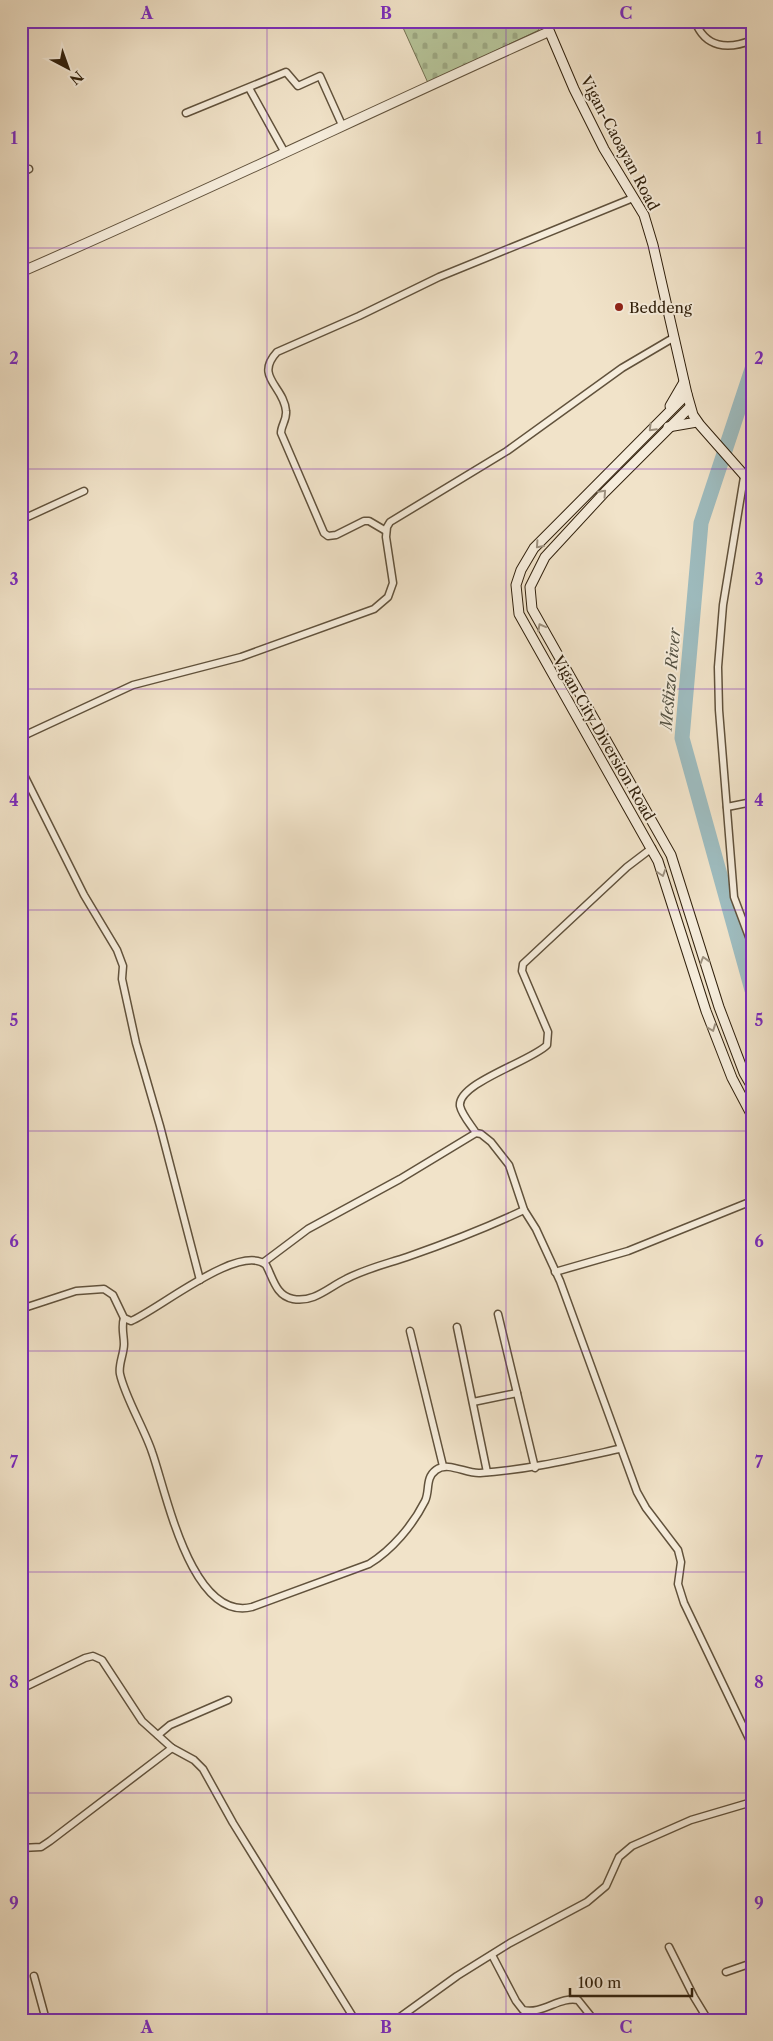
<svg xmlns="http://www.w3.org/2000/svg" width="773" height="2041" font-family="'Libre Caslon Text',serif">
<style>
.cemetery{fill:url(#cemetery-stones);stroke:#747253}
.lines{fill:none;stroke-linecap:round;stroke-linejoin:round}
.river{stroke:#9ebcbf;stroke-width:15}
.minor-casing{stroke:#61523c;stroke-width:9}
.tertiary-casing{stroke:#61523c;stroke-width:11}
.secondary-casing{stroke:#31210d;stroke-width:11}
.minor{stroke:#f6eddc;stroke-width:6}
.tertiary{stroke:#f6eddc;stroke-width:9}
.secondary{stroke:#f6eddc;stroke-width:9}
.oneway{stroke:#9d917f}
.grid{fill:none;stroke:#7b2cbf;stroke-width:1;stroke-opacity:0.55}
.poi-dot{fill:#8f2418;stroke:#f6eddc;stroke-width:2}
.labels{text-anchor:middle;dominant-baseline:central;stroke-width:4;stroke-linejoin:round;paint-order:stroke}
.street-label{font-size:15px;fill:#31210d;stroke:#f6eddc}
.poi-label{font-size:15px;fill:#31210d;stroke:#f6eddc;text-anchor:start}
.water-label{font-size:16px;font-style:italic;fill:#525042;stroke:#f6eddc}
.neatline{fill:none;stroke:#7b2cbf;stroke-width:2}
.grid-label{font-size:16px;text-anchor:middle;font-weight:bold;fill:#7b2cbf}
</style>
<defs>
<pattern id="cemetery-stones" width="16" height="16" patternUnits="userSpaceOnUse" patternTransform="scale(1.25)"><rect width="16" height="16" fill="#b6c499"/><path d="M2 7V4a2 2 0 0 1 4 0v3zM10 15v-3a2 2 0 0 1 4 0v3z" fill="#9da883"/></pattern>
</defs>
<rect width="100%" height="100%" fill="#f1e3c9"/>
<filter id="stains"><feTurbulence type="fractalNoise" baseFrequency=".004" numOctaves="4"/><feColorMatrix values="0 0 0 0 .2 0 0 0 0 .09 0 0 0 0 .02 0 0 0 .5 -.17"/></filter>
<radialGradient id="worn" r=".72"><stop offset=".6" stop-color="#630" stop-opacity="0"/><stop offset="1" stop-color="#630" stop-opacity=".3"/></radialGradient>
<path class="cemetery" d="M400 21H536L539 30 428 83Z"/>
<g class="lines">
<path class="river" d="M752 369 701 523 682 738 752 990"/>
<defs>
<g id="minor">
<path d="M695 21C705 48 728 50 752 40"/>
<path d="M249 88 285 153"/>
<path d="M186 113 286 72 298 86 320 76 342 125"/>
<path d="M21 173 29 169"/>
<path d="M21 408 22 410"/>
<path d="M744 477 723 605 718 667 719 710 734 897 752 945"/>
<path d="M21 520 84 491"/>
<path d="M386 531 369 521H364L336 535 328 536 324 533 281 433C281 425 287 420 286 411 284 386 254 377 277 352L359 316 439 277 633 198"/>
<path d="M21 725 26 735"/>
<path d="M21 737 133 685 241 657 374 609 388 597 393 583 386 537 387 527 390 522 507 451 622 368 673 338"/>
<path d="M21 769 84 895 117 950 123 966 122 979 136 1043 160 1126 200 1280"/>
<path d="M727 807 752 802"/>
<path d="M652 848 627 867 523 964 522 971 548 1032 547 1045C532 1061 457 1083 460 1106 462 1115 471 1125 476 1133L481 1134 491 1142 509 1165 524 1210 536 1229 560 1281 637 1492 646 1508 678 1550 681 1562 678 1584 684 1603 752 1745"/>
<path d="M264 1262 308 1229 400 1179 476 1133"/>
<path d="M555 1272 628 1251 752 1201"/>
<path d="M21 1309 76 1291 104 1289 113 1295 124 1318 131 1321C158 1310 240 1242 266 1265 273 1278 276 1296 293 1299 314 1303 329 1287 346 1279 365 1269 386 1264 407 1257 447 1243 486 1228 524 1210"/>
<path d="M498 1314 535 1468"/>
<path d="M124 1318C121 1327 124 1335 124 1344 124 1354 118 1365 120 1374 125 1397 144 1428 152 1452 166 1491 191 1622 252 1607L369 1564C392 1550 413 1525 425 1501 430 1491 425 1478 436 1470 448 1461 466 1474 480 1473 527 1470 573 1459 619 1449"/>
<path d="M457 1327 487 1472"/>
<path d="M410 1331 443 1466"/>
<path d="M473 1402 517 1393"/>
<path d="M21 1689 85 1658 93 1656 102 1660 142 1721 172 1748 194 1760 203 1769 233 1823 355 2020"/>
<path d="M158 1735 170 1725 228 1700"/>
<path d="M21 1848 41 1847 50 1841 172 1748"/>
<path d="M669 1947 694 1997 708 2020"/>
<path d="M492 1955 516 2001 523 2010C542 2015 560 1996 578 2000L594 2020"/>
<path d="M726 1972 752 1963"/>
<path d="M34 1976 46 2020"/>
<path d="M396 2020 457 1976 510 1943 587 1902 606 1886 619 1857 632 1846 691 1820 752 1802"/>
</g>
<path id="tertiary" d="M21 272C198 195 372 111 548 32"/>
<g id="secondary">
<path d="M545 21 574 89 604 149 644 215 653 245 687 394 693 415 700 425 752 484"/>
<path d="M687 394 534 548 521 570 516 585 519 614 658 861 706 1011 732 1078 752 1116"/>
<path d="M670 406 684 382"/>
<path d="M690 407 605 492 545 557 530 587 532 609 671 855 719 1007 744 1073 752 1087"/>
<path d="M668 427 697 422"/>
</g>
</defs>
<use href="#minor" class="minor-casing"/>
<use href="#tertiary" class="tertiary-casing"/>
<use href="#secondary" class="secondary-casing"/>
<use href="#minor" class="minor"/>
<use href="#tertiary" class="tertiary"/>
<use href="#secondary" class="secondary"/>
</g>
<defs><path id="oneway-chevron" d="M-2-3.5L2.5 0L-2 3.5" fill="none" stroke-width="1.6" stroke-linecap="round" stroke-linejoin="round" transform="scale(1.25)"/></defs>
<g class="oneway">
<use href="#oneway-chevron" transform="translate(652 428) rotate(135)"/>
<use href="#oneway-chevron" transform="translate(603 493) rotate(-47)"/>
<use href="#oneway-chevron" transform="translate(539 545) rotate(132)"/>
<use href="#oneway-chevron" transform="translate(541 627) rotate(-118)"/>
<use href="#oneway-chevron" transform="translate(662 873) rotate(72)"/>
<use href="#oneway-chevron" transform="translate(704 960) rotate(-107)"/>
<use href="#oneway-chevron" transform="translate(712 1028) rotate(69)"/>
</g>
<path class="grid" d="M267 21V2020M506 21V2020M21 248H752M21 469H752M21 689H752M21 910H752M21 1131H752M21 1351H752M21 1572H752M21 1793H752"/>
<circle class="poi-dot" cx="619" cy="307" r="5"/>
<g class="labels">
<g class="street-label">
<text transform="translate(620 143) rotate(62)">Vigan-Caoayan Road</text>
<text transform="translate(604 738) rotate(60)">Vigan City Diversion Road</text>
</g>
<g class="poi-label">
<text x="629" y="307">Beddeng</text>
</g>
<g class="water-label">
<text transform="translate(670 679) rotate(-85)">Mestizo River</text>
</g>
</g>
<rect width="773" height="2041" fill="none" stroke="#f1e3c9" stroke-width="55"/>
<g transform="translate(68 68) rotate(139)" stroke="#f6eddc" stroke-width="4" paint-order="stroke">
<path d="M0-4L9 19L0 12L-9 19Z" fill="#31210d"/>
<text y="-8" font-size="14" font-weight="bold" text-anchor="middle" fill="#31210d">N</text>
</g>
<path d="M570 1988v8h122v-8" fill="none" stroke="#31210d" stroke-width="2.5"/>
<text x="578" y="1988" font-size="15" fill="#31210d" stroke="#f6eddc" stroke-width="4" paint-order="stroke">100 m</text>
<rect x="28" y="28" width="718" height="1986" class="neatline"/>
<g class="grid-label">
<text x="147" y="19">A</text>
<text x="386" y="19">B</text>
<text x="626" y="19">C</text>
<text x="14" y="144">1</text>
<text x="759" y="144">1</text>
<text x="14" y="364">2</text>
<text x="759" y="364">2</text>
<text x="14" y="585">3</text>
<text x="759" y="585">3</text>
<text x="14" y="806">4</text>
<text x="759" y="806">4</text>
<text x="14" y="1026">5</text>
<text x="759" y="1026">5</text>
<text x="14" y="1247">6</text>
<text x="759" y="1247">6</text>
<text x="14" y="1468">7</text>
<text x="759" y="1468">7</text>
<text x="14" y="1688">8</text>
<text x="759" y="1688">8</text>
<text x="14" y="1909">9</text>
<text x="759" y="1909">9</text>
<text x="147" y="2033">A</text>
<text x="386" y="2033">B</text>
<text x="626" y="2033">C</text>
</g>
<rect width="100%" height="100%" filter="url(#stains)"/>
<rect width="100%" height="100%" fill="url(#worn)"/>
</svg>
